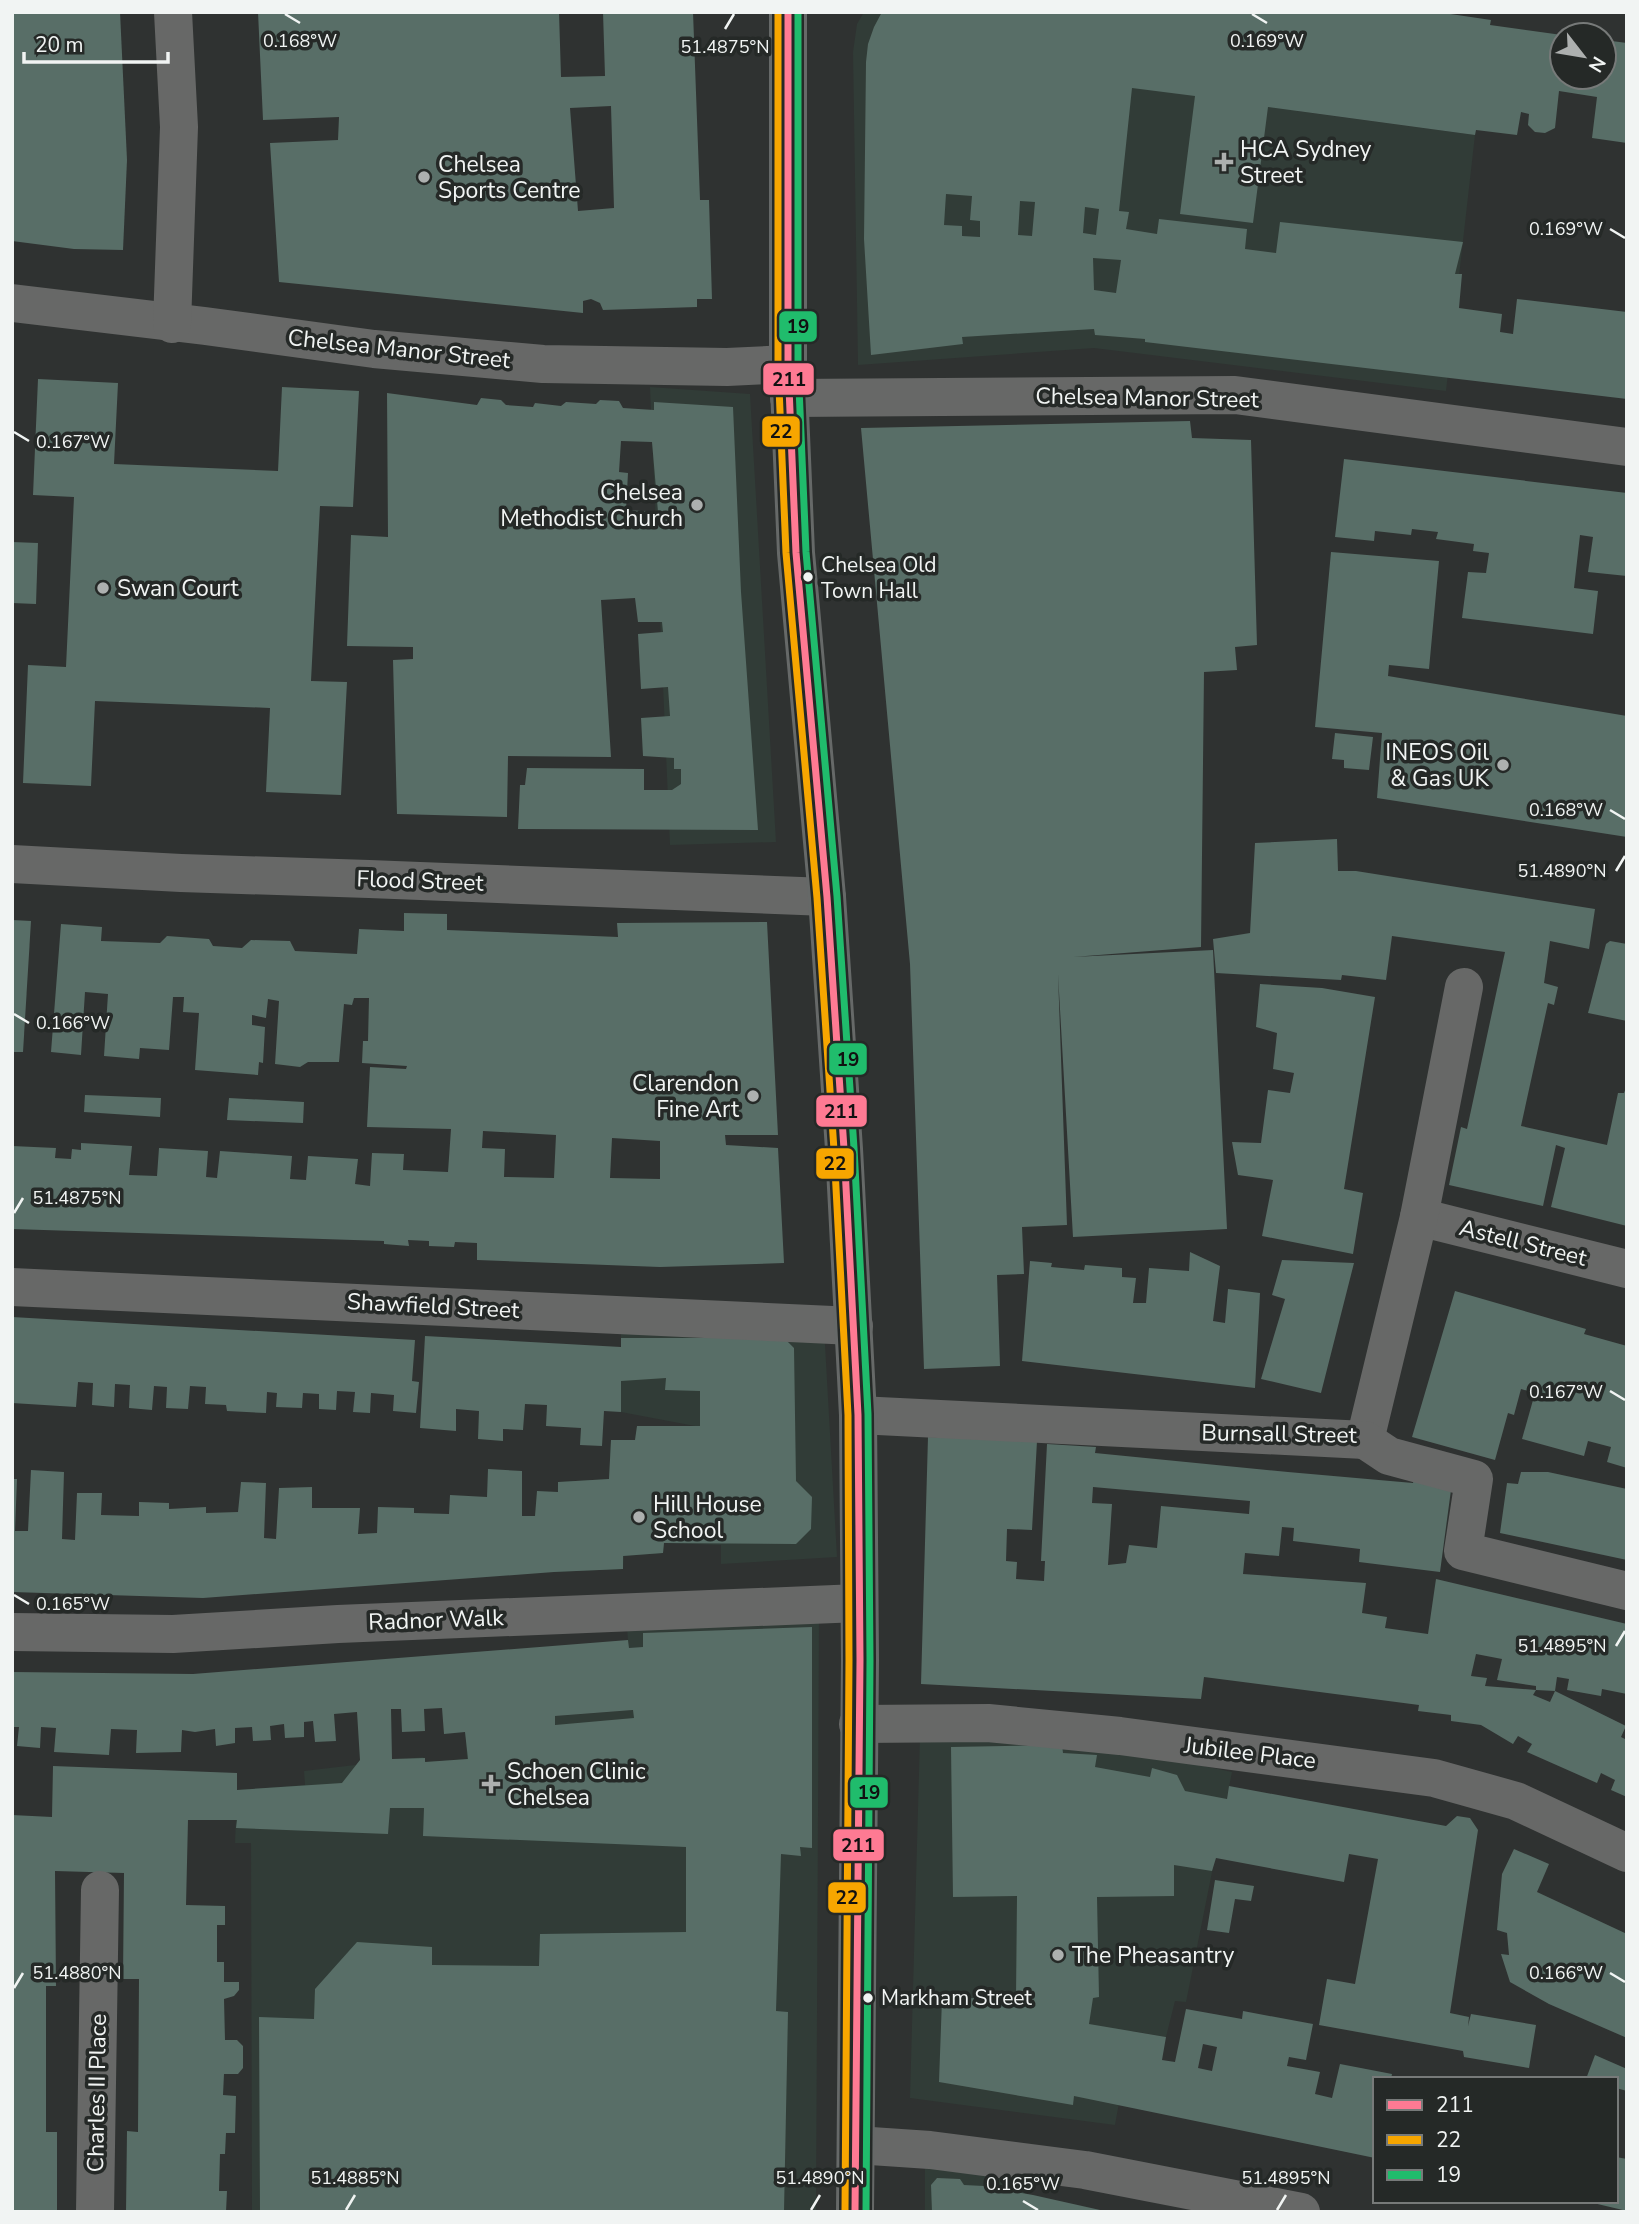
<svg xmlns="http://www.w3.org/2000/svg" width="1639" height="2224" font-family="'Nunito Sans',sans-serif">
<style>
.built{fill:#313c37}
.building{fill:#586e67;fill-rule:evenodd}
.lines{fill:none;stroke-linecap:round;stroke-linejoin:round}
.minor{stroke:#676867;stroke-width:38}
.primary{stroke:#666968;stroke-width:38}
.bus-1-casing{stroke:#252927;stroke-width:12}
.bus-2-casing{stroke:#252927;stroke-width:12}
.bus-3-casing{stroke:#252927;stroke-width:12}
.bus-1{stroke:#fe7a93;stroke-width:7}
.bus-2{stroke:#f7a600;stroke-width:7}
.bus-3{stroke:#20bc6c;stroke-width:7}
.ticks{fill:none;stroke:#f1f4f3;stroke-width:2.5}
.poi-dot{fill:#adb0af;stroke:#252927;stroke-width:2.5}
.bus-dot{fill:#f1f4f3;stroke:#252927;stroke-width:2.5}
.labels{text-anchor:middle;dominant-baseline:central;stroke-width:7;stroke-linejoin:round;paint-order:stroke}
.bus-label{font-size:21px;fill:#f1f4f3;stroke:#252927;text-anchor:start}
.poi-label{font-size:23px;fill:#f1f4f3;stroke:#252927;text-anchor:start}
.street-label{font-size:23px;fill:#f1f4f3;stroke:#252927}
.ticks-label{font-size:18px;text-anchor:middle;fill:#f1f4f3;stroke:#252927;stroke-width:7;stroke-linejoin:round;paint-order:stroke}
.line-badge{stroke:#252927;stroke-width:2.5}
.pale-badge-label{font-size:19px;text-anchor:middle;font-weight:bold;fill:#111}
</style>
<rect width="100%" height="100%" fill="#2f3231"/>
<g class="built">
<path d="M864 12H1308L1297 111 1475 135 1446 391 1094 348 858 365 853 52 857 24Z"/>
<path d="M650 387 750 394 776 842 670 845Z"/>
<path d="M621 1324 824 1327 837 1557 721 1564V1545L664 1543 663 1553 624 1556 623 1569 554 1572 558 1482 609 1479 611 1440H635L637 1426H695L621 1412Z"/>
<path d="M819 1619 816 2212H252L251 1843H235L237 1790 305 1785 304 1771 423 1757 426 1762 467 1759 465 1723 633 1710 627 1627Z"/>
<path d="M920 1736 1076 1739 1232 1772 1186 2002 1175 2001 1166 2037 1132 2031 1115 2125 910 2098Z"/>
<path d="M925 2166 1029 2177 1025 2212H925Z"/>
</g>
<g class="building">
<path d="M12 12H120L127 160 123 250 74 249 12 241Z"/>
<path d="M258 12H559L561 77 605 76 603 12H693L700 200H709L712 299H697V307L603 310 600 303 591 299 583 301V313L279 282 270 143 338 140 339 117 263 120ZM611 106 614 208 578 211 570 108Z"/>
<path d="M882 12H1437L1491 20 1490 25 1562 35V77H1604V40L1627 43V143L1592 138 1597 97 1559 91 1555 128 1545 133 1535 132 1528 125 1529 114 1521 112 1517 135 1476 130 1475 135 1268 107 1253 223 1180 214 1195 96 1132 88 1119 211 1129 212 1126 229 1157 234 1159 219 1247 229 1245 249 1276 253 1280 222 1463 242 1455 274H1462L1459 308 1502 314 1500 332 1513 334 1517 299 1627 312V399L1145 342V339L1095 335 1094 329 962 337 963 344 871 355 864 239 866 62 868 44 874 27ZM946 194 972 196 970 220 980 221V237L962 236V226L944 225ZM1020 201 1035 202 1032 236 1018 235ZM1085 207 1099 209 1096 235 1083 233ZM1093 258 1121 260 1116 293 1094 290Z"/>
<path d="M38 379 118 383 114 464 278 471 282 387 359 391 353 507 320 506 311 681 347 682 341 795 266 792 270 708 95 701 91 786 23 783 28 665 66 667 74 497 33 495Z"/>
<path d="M387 393 477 405 481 398 501 400 506 405 533 407 535 403 561 406 566 402 596 404 600 400 619 401 623 408 654 410V402L733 407 741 592 758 830 518 829 520 785H525L527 768 644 769V790H672L681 784V769H674V758L643 756 641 718 670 716 668 687 641 689 638 634 663 632 662 622H638L635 598 601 600 611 757 508 756 507 817 397 814 393 660 413 659V647L347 646 351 535 388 537ZM621 441 652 442 658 512 626 510 628 473 619 472Z"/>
<path d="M1190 421 1192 438 1251 440 1257 645 1235 647 1237 670 1204 672 1201 947 1073 957 1213 950 1227 1229 1073 1237 1058 974 1067 1225 1022 1227 1024 1274 997 1275 1000 1366 924 1369 910 964 861 428Z"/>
<path d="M1344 459 1627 493V576L1588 572 1593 537 1580 535 1574 588 1598 591 1593 634 1462 618 1468 572 1486 573 1489 553 1473 551 1474 544 1436 539 1438 532 1412 529 1411 535 1375 531 1374 541 1335 537Z"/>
<path d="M12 542 38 543 36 604 12 603Z"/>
<path d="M1331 552 1439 561 1429 669 1389 665 1388 676 1627 716V837L1377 798 1382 733 1315 727Z"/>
<path d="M1335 733 1373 737 1369 770 1344 768V760L1332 759Z"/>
<path d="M1337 839 1338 871H1356L1595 909 1589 949 1550 941 1544 983 1558 987 1554 1005 1548 1003 1521 1126 1607 1145 1618 1093H1624L1627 1085V1226L1551 1207 1565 1148 1556 1145 1543 1206 1449 1185 1461 1127 1467 1129 1505 952 1392 936 1386 980 1342 975 1341 980 1216 973 1213 939 1250 933 1255 843Z"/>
<path d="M404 913 447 914V930L618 937 617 923 767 922 778 1135H725L726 1145 778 1148 784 1263 660 1267 477 1260V1243L455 1242 454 1247 429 1246V1241L408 1240 409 1246 384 1244V1241L12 1229V1146L56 1148 55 1158 71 1159 72 1149 81 1150V1143L132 1146 129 1175 157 1176 159 1148 208 1151 206 1177 217 1178 220 1151 292 1156 290 1179 306 1180 308 1156 358 1159 355 1184 370 1186 372 1153 404 1154 403 1170 448 1172 451 1129 367 1127 370 1067 406 1069 407 1066 362 1063 363 1041H368L369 998H354L352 1005 344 1004 339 1062H308L300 1067 275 1064 279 1001 268 999 266 1018 252 1015V1025L265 1027 263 1063 259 1062 258 1075 195 1070 199 1013 183 1012 184 997H173L169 1050 140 1048 139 1059 104 1056 108 994 85 992 81 1055 51 1052 61 924 102 927 101 941 160 943 167 936 209 939 213 946 242 948 251 940 290 941 295 951 357 954 359 929 404 931ZM483 1131 556 1135 554 1178 504 1177 505 1149 482 1148ZM612 1138 660 1141V1179L610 1178Z"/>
<path d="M12 920 31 921 23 1052H12Z"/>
<path d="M1610 941 1627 944V1021L1588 1013 1606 944Z"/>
<path d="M1260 984 1322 988 1375 997 1344 1189 1363 1193 1353 1254 1262 1236 1273 1180 1238 1175 1232 1142 1261 1143 1268 1090 1290 1093 1294 1073 1273 1069 1277 1033 1256 1027Z"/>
<path d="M85 1095 161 1098 160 1117 84 1112Z"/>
<path d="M229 1098 304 1102 303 1123 227 1120Z"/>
<path d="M1190 1252 1220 1266 1213 1321 1225 1323 1228 1289 1260 1293 1255 1388 1022 1361 1030 1261 1052 1263 1051 1267 1084 1270 1085 1265 1122 1268V1277L1136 1278 1133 1303H1146L1149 1268 1189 1271Z"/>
<path d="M1282 1260 1354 1263 1321 1393 1261 1379 1285 1299 1272 1295Z"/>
<path d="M1455 1291 1586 1329 1584 1334 1627 1346V1468L1607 1462 1611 1447 1588 1441 1584 1456 1522 1439 1535 1393 1521 1389 1514 1415 1508 1413 1495 1460 1412 1437Z"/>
<path d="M12 1317 415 1340 412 1381 419 1382 416 1413 393 1411 394 1395 371 1393 370 1413 353 1412 355 1392 337 1391 336 1410 319 1409V1394L303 1393 302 1408 276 1407 277 1393 267 1392 266 1413 227 1411 226 1405 205 1404 206 1387 190 1386 188 1409 166 1408 167 1387 154 1386 152 1410 129 1408 130 1385 115 1384 114 1407 92 1405 93 1383 78 1382 76 1407 12 1403Z"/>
<path d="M425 1336 621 1347V1338H784L794 1348 796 1481 812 1497 811 1529 796 1544 664 1543 663 1553 623 1556V1569L554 1572 203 1598 12 1592V1479H17L15 1531H28L31 1470 64 1472 62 1539 75 1540 77 1493H102L101 1515 139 1516V1502L169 1503V1509L206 1507V1513L238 1512 241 1482 266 1483 264 1538 276 1539 279 1488 312 1487V1508H360L358 1534 377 1533 378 1507 414 1508V1513L449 1514 450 1495 487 1497 488 1469 522 1471V1516H535L537 1491 558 1492V1482L609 1479 611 1440H635L637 1426H700V1391L665 1390 666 1378 621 1381V1412L604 1411 602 1446 580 1445 581 1428 546 1426 547 1405 525 1404 523 1430 503 1429V1441L478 1439 479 1411 456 1409V1431L420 1428Z"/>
<path d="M928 1437 1037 1441 1032 1530 1007 1529 1006 1561 1017 1562 1016 1579 1044 1581 1045 1561H1041L1047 1444 1096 1447 1095 1453 1288 1472 1413 1483 1414 1479 1451 1490 1440 1572 1359 1562 1360 1549 1293 1541 1294 1528 1282 1527 1279 1556 1245 1553 1243 1574 1366 1583 1362 1613 1387 1617 1385 1628 1428 1634 1436 1579 1627 1624V1694L1602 1689 1601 1696 1567 1690 1569 1679 1557 1677 1555 1691 1536 1690V1686L1497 1680 1502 1659 1476 1654 1471 1676 1487 1678 1485 1686 1536 1690 1533 1695 1550 1702 1555 1691 1626 1726 1621 1737 1627 1740V1797L1611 1790 1615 1780 1601 1773 1597 1783 1527 1752 1532 1744 1518 1736 1513 1744 1481 1725 1451 1721V1715L1418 1711 1419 1705 1204 1677 1201 1699 921 1684ZM1093 1487 1250 1501 1249 1514 1161 1506 1157 1548 1129 1545 1126 1563 1108 1565 1112 1504 1092 1503Z"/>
<path d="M1521 1472H1548L1627 1489V1560L1500 1533 1507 1483 1518 1484Z"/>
<path d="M812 1627V1848L800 1847 801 1856 781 1854 776 2011 788 2012 784 2212H260L259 2017 314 2019 315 1989 357 1942 432 1947V1965L539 1966 540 1934 686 1932V1847L423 1836 424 1808H390L388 1834 236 1828 237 1820H188L186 1905 225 1906V1925H217V1962H224V1982H239V1990L234 1996 224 1999 225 2040H237L243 2046V2068L238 2074H224L223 2095 236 2096 235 2133H226L225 2154H220L219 2191H227L226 2212H126L127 2131 138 2132 139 1979H123L124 1873 55 1871 56 1986H46V2132H57V2212H12V1815L52 1817 53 1766 237 1773V1790L342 1783 360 1760 357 1712 334 1714 336 1741 315 1742 313 1721 304 1722V1737L285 1738 284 1724 270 1726 271 1740 253 1741 252 1727 235 1728V1743L216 1746 215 1729 195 1732 182 1730 181 1752 136 1753 137 1730 111 1729 109 1755 54 1752 56 1728 41 1727 40 1748 17 1746 19 1727H12V1672L193 1674 628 1640 629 1648 643 1647V1633ZM442 1708 444 1734 465 1732 468 1759 425 1762V1758L392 1759 391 1709H401L402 1732 425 1731 424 1709ZM633 1710 634 1718 555 1725V1716Z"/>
<path d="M1062 1745 1063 1753 1097 1755 1095 1767 1150 1777 1152 1768 1177 1775 1185 1791 1227 1799 1229 1786 1446 1826 1457 1816 1470 1818 1478 1830 1450 2013 1469 2017 1468 2026 1471 2014 1536 2025 1529 2068 1464 2057 1463 2051 1319 2025 1327 1979 1355 1984 1378 1859 1349 1854 1344 1882 1216 1858 1212 1871 1174 1865V1896L1097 1897 1099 1997 1093 1998 1089 2024 1166 2037 1162 2060 1175 2062 1186 2009 1242 2019 1243 2011 1313 2024 1306 2060 1289 2057 1287 2066 1320 2072 1315 2094 1332 2098 1340 2064 1392 2074 1391 2079H1375V2158L1074 2096 1073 2105 939 2082 942 1999 1016 1997 1017 1896 953 1897 951 1747ZM1203 2044 1217 2047 1212 2071 1198 2068Z"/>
<path d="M1514 1849 1549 1864 1537 1892 1627 1934V2038L1549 2004 1510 1982 1501 1954 1509 1955 1507 1933 1497 1930 1502 1874Z"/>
<path d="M1215 1880 1254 1886 1251 1901 1235 1899 1229 1933 1207 1930Z"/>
<path d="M1595 2055 1627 2069V2091L1616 2088V2079H1586Z"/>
<path d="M1616 2157 1627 2159V2211L1589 2202 1616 2201Z"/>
<path d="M937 2178 960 2179 964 2185 984 2186 1033 2195 1109 2212H932L931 2185Z"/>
</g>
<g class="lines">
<g class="minor">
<path d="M12 303 205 326 374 349 543 364 727 367 788 364"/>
<path d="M172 324 179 127 173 12"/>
<path d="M789 398 1235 395 1627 447"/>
<path d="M12 864 181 873 369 879 827 897"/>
<path d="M1419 1217 1627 1269"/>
<path d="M12 1287 854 1326"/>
<path d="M858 1415 1365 1440"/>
<path d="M1365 1440 1419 1217 1464 987"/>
<path d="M1365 1440 1389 1456 1474 1479 1463 1551 1627 1591"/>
<path d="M12 1632 173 1634 338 1624 859 1603"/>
<path d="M858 1724 988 1723 1120 1736 1434 1778 1516 1801 1627 1853"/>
<path d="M856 2145 930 2150 1085 2170 1301 2212"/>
<path d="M95 2212 100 1890"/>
</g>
<path class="primary" d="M788 12V364L796 553 827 897 844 1149 858 1415 860 1660 855 2212"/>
<defs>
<path id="bus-1" d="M788 12V364L796 553 827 897 844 1149 858 1415 860 1660 855 2212"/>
<path id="bus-2" d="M778 12V364L786 553 817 898 834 1150 848 1415 849 1660 845 2212"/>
<path id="bus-3" d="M798 12V364L806 552 837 896 854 1148 868 1414 870 1660 866 2212"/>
</defs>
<use href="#bus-1" class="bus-1-casing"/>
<use href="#bus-2" class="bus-2-casing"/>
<use href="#bus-3" class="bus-3-casing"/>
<use href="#bus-1" class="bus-1"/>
<use href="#bus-2" class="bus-2"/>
<use href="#bus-3" class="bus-3"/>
</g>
<path class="ticks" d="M285 14 300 23M1252 14 1267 23M725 29 734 14M1610 229 1625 238M14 432 29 441M1610 810 1625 819M1616 871 1625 856M14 1014 29 1023M14 1213 23 1198M1610 1391 1625 1400M14 1595 29 1604M1616 1646 1625 1631M1610 1973 1625 1982M14 1988 23 1973M1023 2201 1038 2210M346 2210 355 2195M811 2210 820 2195M1277 2210 1286 2195"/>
<g class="poi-dot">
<path d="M1220.5 151.5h7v7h7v7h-7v7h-7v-7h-7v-7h7z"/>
<circle cx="424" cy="177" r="7"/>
<circle cx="697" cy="505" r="7"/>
<circle cx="103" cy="588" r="7"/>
<circle cx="1503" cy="765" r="7"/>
<circle cx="753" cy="1096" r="7"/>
<circle cx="639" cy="1517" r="7"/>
<path d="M487.5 1773.5h7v7h7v7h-7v7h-7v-7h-7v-7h7z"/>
<circle cx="1058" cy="1955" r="7"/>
</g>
<g class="bus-dot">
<circle cx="808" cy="577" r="6"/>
<circle cx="868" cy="1998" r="6"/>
</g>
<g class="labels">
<g class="bus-label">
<text x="821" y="565">Chelsea Old<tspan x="821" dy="26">Town Hall</tspan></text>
<text x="881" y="1998">Markham Street</text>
</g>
<g class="poi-label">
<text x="1240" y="149">HCA Sydney<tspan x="1240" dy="26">Street</tspan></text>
<text x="438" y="164">Chelsea<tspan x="438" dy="26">Sports Centre</tspan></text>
<text x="683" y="492" text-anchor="end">Chelsea<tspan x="683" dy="26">Methodist Church</tspan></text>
<text x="117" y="588">Swan Court</text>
<text x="1489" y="752" text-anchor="end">INEOS Oil<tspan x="1489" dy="26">&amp; Gas UK</tspan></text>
<text x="739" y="1083" text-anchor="end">Clarendon<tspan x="739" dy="26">Fine Art</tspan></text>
<text x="653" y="1504">Hill House<tspan x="653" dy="26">School</tspan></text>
<text x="507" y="1771">Schoen Clinic<tspan x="507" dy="26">Chelsea</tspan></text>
<text x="1072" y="1955">The Pheasantry</text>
</g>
<g class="street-label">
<text transform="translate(399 349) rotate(6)">Chelsea Manor Street</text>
<text transform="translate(1147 398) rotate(1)">Chelsea Manor Street</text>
<text transform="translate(420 881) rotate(2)">Flood Street</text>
<text transform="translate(1523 1243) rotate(14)">Astell Street</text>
<text transform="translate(433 1306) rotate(3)">Shawfield Street</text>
<text transform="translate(1279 1434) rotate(1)">Burnsall Street</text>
<text transform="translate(436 1620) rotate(-2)">Radnor Walk</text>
<text transform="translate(1250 1753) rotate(7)">Jubilee Place</text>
<text transform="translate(97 2093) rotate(-89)">Charles II Place</text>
</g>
</g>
<g class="ticks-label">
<text x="300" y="47">0.168°W</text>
<text x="1267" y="47">0.169°W</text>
<text x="725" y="53">51.4875°N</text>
<text x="1566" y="235">0.169°W</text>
<text x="73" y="448">0.167°W</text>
<text x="1566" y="816">0.168°W</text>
<text x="1562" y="877">51.4890°N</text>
<text x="73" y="1029">0.166°W</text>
<text x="77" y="1204">51.4875°N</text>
<text x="1566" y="1398">0.167°W</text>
<text x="73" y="1610">0.165°W</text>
<text x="1562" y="1652">51.4895°N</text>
<text x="77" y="1979">51.4880°N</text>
<text x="1566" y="1979">0.166°W</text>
<text x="355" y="2184">51.4885°N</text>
<text x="820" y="2184">51.4890°N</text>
<text x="1286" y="2184">51.4895°N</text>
<text x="1023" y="2190">0.165°W</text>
</g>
<g class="line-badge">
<rect x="778" y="310" width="40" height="33" rx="7" fill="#20bc6c"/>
<rect x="762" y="362" width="53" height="34" rx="7" fill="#fe7a93"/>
<rect x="761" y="415" width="40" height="33" rx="7" fill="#f7a600"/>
<rect x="828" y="1042" width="40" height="34" rx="7" fill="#20bc6c"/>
<rect x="815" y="1094" width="53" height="34" rx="7" fill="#fe7a93"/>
<rect x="815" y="1147" width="40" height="33" rx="7" fill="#f7a600"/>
<rect x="849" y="1776" width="40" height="33" rx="7" fill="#20bc6c"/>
<rect x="832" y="1828" width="53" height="34" rx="7" fill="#fe7a93"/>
<rect x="827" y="1881" width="40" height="33" rx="7" fill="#f7a600"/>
</g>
<g class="pale-badge-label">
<text x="798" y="333">19</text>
<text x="789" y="386">211</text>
<text x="781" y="438">22</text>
<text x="848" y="1066">19</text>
<text x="841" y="1118">211</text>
<text x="835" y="1170">22</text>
<text x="869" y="1799">19</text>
<text x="858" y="1852">211</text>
<text x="847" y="1904">22</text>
</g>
<rect width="1639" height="2224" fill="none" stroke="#f1f4f3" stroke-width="28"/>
<rect x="1373" y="2077" width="245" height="126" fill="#252927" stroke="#777a79" stroke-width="2"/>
<rect x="1387" y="2100" width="35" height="10" fill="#fe7a93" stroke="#777a79" stroke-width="2"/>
<text x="1436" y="2112" font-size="21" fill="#f1f4f3">211</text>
<rect x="1387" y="2135" width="35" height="10" fill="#f7a600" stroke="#777a79" stroke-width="2"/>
<text x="1436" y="2147" font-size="21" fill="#f1f4f3">22</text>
<rect x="1387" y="2170" width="35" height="10" fill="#20bc6c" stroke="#777a79" stroke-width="2"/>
<text x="1436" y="2182" font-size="21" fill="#f1f4f3">19</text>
<g transform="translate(1583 56) rotate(121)"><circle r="33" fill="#252927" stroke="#777a79" stroke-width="2"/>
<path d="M0-5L12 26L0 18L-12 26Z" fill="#adb0af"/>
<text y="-10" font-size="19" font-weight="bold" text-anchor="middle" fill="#f1f4f3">N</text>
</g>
<path d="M24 52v10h144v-10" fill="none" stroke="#f1f4f3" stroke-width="3.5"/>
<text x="35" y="52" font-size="21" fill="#f1f4f3" stroke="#252927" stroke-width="5" paint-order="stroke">20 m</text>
</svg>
